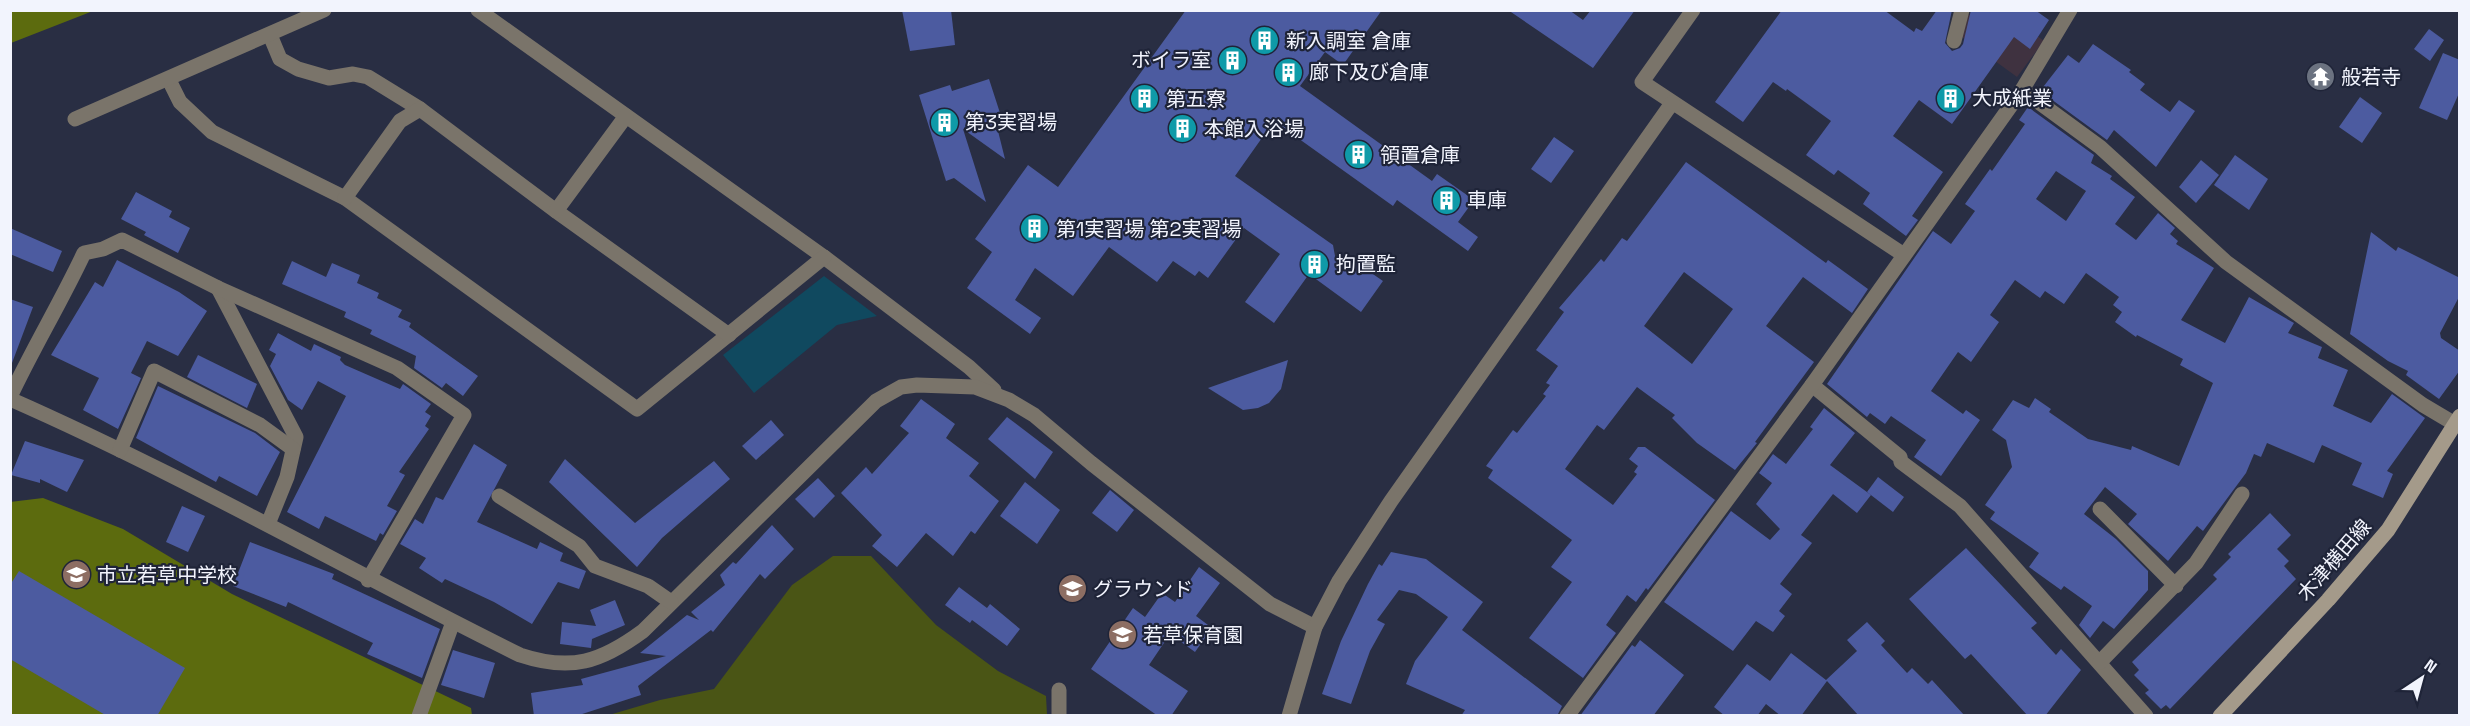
<svg xmlns="http://www.w3.org/2000/svg" width="2470" height="726" font-family="'Space Grotesk','Noto Sans JP',sans-serif">
<style>
.industrial{fill:#3f3240}
.green{fill:#4a5515}
.forest{fill:#5c6b0e}
.water{fill:#10495f}
.building{fill:#4c5ba0;fill-rule:evenodd}
.lines{fill:none;stroke-linecap:round;stroke-linejoin:round}
.street{stroke:#7a746a;stroke-width:15}
.secondary{stroke:#a49a8a;stroke-width:15}
.labels{text-anchor:middle;dominant-baseline:central;stroke-width:4.5;stroke-linejoin:round;paint-order:stroke}
.poi-label{font-size:20px;fill:#f2f4fd;stroke:#1f2438;text-anchor:start}
.street-label{font-size:20px;fill:#f2f4fd;stroke:#1f2438}
</style>
<rect width="100%" height="100%" fill="#292e43"/>
<path class="industrial" d="M2003 10 2044 41 2017 77 1962 37 1968 14 1986 26Z"/>
<path class="green" d="M833 556H871L936 625 998 671 1046 696 1047 715H609L660 700 714 689 792 585Z"/>
<g class="forest">
<path d="M11 10H93V11L11 43Z"/>
<path d="M43 498 123 529 232 594 471 708 472 715H11L10 502Z"/>
</g>
<path class="water" d="M824 276 877 316 837 325 754 393 723 355Z"/>
<g class="building">
<path d="M902 10H951L955 45 910 51Z"/>
<path d="M1186 10H1382L1343 65 1325 52 1300 86 1432 181 1437 174 1474 200 1458 222 1478 237 1468 251 1397 200 1393 206 1274 121 1235 176 1333 245 1337 267 1345 255 1383 281 1361 312 1309 274 1274 323 1245 302 1280 254 1244 228 1208 278 1199 271 1195 276 1173 261 1157 282 1109 247 1073 296 1035 268 1015 300 1041 318 1030 334 967 288 992 252 975 239 1028 165 1058 187Z"/>
<path d="M1508 10H1569L1583 20 1591 10H1635L1593 68Z"/>
<path d="M1782 10H1884L1914 32 1916 28 1922 31 1937 10H1952L1945 43 1952 51 1960 48 1963 44 1971 10H2035L2049 20 2030 49 2014 37 1952 124 1919 100 1893 136 1943 172 1912 216 1918 220 1906 236 1863 204 1870 193 1838 170 1834 175 1806 155 1831 121 1787 89 1786 91 1773 82 1743 122 1715 102Z"/>
<path d="M2429 29 2444 40 2430 61 2414 49Z"/>
<path d="M2093 44 2131 70 2129 72 2145 84 2140 90 2170 112 2179 100 2195 111 2156 167 2114 130 2107 140 2040 91 2068 55 2079 63Z"/>
<path d="M2443 53 2460 60V91L2447 120 2419 108Z"/>
<path d="M989 79 1000 113 994 115 1005 159 963 129 986 202 954 178 946 181 919 95 950 85 952 91Z"/>
<path d="M2360 97 2382 113 2362 143 2339 127Z"/>
<path d="M2028 107 2094 155 2091 163 2112 176 2110 179 2135 197 2115 224 2136 240 2158 213 2175 228 2170 234 2178 241 2176 244 2214 268 2181 320 2225 343 2249 297 2294 323 2288 333 2322 347 2318 358 2348 370 2333 406 2371 423 2392 394 2425 418 2387 471 2393 474 2383 498 2352 485 2362 463 2322 445 2314 463 2267 443 2261 457 2254 454 2246 473 2203 531 2197 526 2168 561 2128 524 2137 514 2105 487 2084 514 2116 539 2148 571V590L2114 629 2103 621 2090 638 2079 625 2092 606 2064 586 2061 590 2029 567 2039 553 1990 519 1995 512 1985 505 2012 467 2006 440 1992 430 2013 400 2029 408 2035 398 2051 409 2049 412 2088 439 2131 450 2132 446 2179 466 2213 383 2180 365 2183 359 2137 335 2136 337 2115 322 2122 312 2113 305 2119 297 2086 273 2064 304 2045 291 2040 298 2015 280 1990 315 1999 322 1971 362 1958 352 1931 391 1963 414 1966 410 1980 420 1941 476 1914 457 1926 440 1891 416 1885 424 1870 413 1867 417 1827 384 1933 231 1951 244 1975 211 1965 204 1990 169 1992 171 2025 124 2019 120ZM2056 171 2086 191 2066 221 2036 199Z"/>
<path d="M1554 137 1574 151 1551 183 1531 169Z"/>
<path d="M2235 155 2268 179 2249 210 2214 185Z"/>
<path d="M2201 160 2219 175 2196 203 2179 187Z"/>
<path d="M1686 162 1826 263 1828 260 1868 289 1852 313 1803 277 1766 326 1814 362 1755 442 1757 443 1735 470 1697 443 1672 418 1675 415 1637 387 1604 430 1597 425 1565 469 1613 505 1637 474 1634 472 1638 466 1629 459 1638 447H1645L1715 500 1648 590 1646 588 1636 602 1627 595 1606 625 1616 633 1583 678 1529 638 1572 582 1551 567 1572 540 1488 478 1493 470 1486 466 1513 430 1517 433 1546 396 1543 394 1550 385 1546 383 1558 366 1536 350 1564 312 1559 308 1601 259 1604 262 1622 238 1627 241ZM1684 272 1733 309 1692 364 1644 326Z"/>
<path d="M136 192 172 211 169 217 190 228 178 253 144 235 146 232 121 219Z"/>
<path d="M10 228 62 251 53 272 10 254Z"/>
<path d="M2371 232 2396 251 2398 247 2460 278V295L2440 333 2441 338 2460 351V370L2439 399 2406 375 2408 371 2388 361 2350 334Z"/>
<path d="M117 260 179 292 207 311 178 356 147 341 131 373 141 378 118 429 83 410 99 378 51 355 95 282 103 287Z"/>
<path d="M292 261 326 277 332 263 360 275 357 283 379 293 377 298 402 310 398 317 411 323 409 327 478 376 463 396 446 383 442 388 414 368 416 356 370 334 372 330 344 317 346 312 282 284Z"/>
<path d="M10 299 33 307 12 363 10 362Z"/>
<path d="M278 333 311 351 314 344 341 357 340 360 345 365 400 389 403 384 431 404 425 412 431 416 425 426 429 429 399 472 405 475 387 506 397 511 383 535 380 533 376 541 325 516 319 529 287 512 346 396 318 381 302 410 288 400 270 366 276 354 269 350Z"/>
<path d="M198 355 257 384 247 408 187 377Z"/>
<path d="M1288 360 1281 389 1269 403 1258 408 1243 410 1208 388Z"/>
<path d="M158 386 255 433 280 452 257 496 219 476 216 482 136 438Z"/>
<path d="M921 399 955 424 946 438 979 463 969 476 999 501 975 534 971 531 953 556 926 533 897 567 872 546 882 535 841 493 866 467 872 474 909 433 900 426Z"/>
<path d="M1824 408 1855 433 1830 465 1871 495 1857 513 1833 494 1801 535 1812 543 1780 584 1792 594 1779 611 1785 616 1773 632 1756 621 1733 651 1664 602 1731 511 1770 540 1780 529 1756 504 1772 483 1759 473 1773 454 1786 464 1813 429 1810 427Z"/>
<path d="M1007 417 1053 452 1035 479 988 439Z"/>
<path d="M771 420 784 435 756 460 742 446Z"/>
<path d="M25 441 84 460 67 492 40 479V483L11 475Z"/>
<path d="M474 444 507 465 477 522 537 549 540 542 563 553 560 561 586 571 579 589 558 582 532 624 494 602 445 579 442 583 419 568 426 558 400 544 415 519 423 524 436 497 443 500Z"/>
<path d="M565 459 635 523 714 461 730 479 662 538 637 567 549 482Z"/>
<path d="M1878 477 1904 497 1893 512 1867 492Z"/>
<path d="M818 478 835 496 814 518 795 499Z"/>
<path d="M1025 482 1060 510 1037 544 1000 516Z"/>
<path d="M1110 490 1134 510 1117 532 1092 513Z"/>
<path d="M182 506 205 516 188 552 166 542Z"/>
<path d="M2270 513 2291 535 2277 549 2289 561 2284 566 2296 579 2170 709 2166 705 2161 709 2145 693 2149 690 2134 675 2139 670 2132 662 2217 579 2213 575 2231 557 2228 554Z"/>
<path d="M772 525 794 549 765 579 760 574 713 632 711 630 638 686 641 695 576 716H534L531 693 583 685 581 679 666 656 640 653 687 615 699 620 691 612 725 585 720 575 733 562 736 564Z"/>
<path d="M250 542 334 574 332 579 440 629 422 678 367 654 373 643 288 602 286 607 233 586Z"/>
<path d="M1966 548 2037 623 2031 628 2056 655 2061 649 2081 670 2045 716H2028L1971 654 1965 659 1909 599Z"/>
<path d="M1391 552 1426 559 1483 602 1462 630 1562 706 1557 716H1461L1465 710 1406 684 1415 661 1448 617 1416 594 1399 590 1377 620 1385 624 1370 651 1351 704 1322 694 1341 641 1368 584 1379 564 1382 566Z"/>
<path d="M1199 567 1220 583 1196 616 1212 628 1195 652 1170 634 1149 665 1188 691 1171 716H1158L1091 669 1133 608 1145 617 1162 593 1175 602Z"/>
<path d="M19 571 185 668 157 716H107L10 659V585Z"/>
<path d="M959 587 987 608 990 604 1020 629 1007 646 972 620 970 623 945 605Z"/>
<path d="M615 600 625 625 592 639 591 648 560 644 562 622 596 626 590 610Z"/>
<path d="M1867 622 1885 641 1881 645 1907 673 1912 668 1928 684 1932 680 1965 716H1859L1827 681 1801 716H1781L1766 704 1757 716H1725L1714 707 1747 664 1770 681 1791 653 1826 680 1857 651 1847 640Z"/>
<path d="M1640 640 1684 675 1653 716H1580L1632 645 1635 647Z"/>
<path d="M453 650 495 663 484 698 441 685Z"/>
</g>
<g class="lines">
<g class="street">
<path d="M478 10 824 257 969 367 994 390"/>
<path d="M1693 10 1642 82 1904 255"/>
<path d="M270 35 280 59 298 69 329 78 353 74 368 77 420 109"/>
<path d="M1954 41 1962 10"/>
<path d="M169 80 180 102 212 132 345 198 637 409 824 257"/>
<path d="M2022 90 2100 147 2226 262 2423 405 2455 424"/>
<path d="M75 119 324 10"/>
<path d="M345 198 400 121 420 109 556 211 729 335"/>
<path d="M556 211 626 116"/>
<path d="M218 288 296 437 287 477 268 524"/>
<path d="M1812 385 1900 457 1901 462 1960 506 2146 716"/>
<path d="M10 397C33 348 61 302 84 253L103 249 122 240 218 288 397 368 464 415 368 580"/>
<path d="M10 399C185 476 350 571 520 655 571 672 601 662 643 631L876 401 901 387 917 385 975 387 1009 400 1034 415 1091 463 1270 604 1315 627"/>
<path d="M120 450 154 371 260 425 293 449"/>
<path d="M499 496 579 546 595 566 648 586 671 602"/>
<path d="M2100 509 2176 586"/>
<path d="M2100 662 2196 563 2242 494"/>
<path d="M1059 690V716"/>
<path d="M419 716 453 622"/>
<path d="M1289 716 1315 627 1339 581 1391 501 1672 103 1674 105"/>
<path d="M1567 716 1812 385 2022 90 2070 10"/>
</g>
<path class="secondary" d="M2220 716 2328 600 2388 530 2460 416"/>
</g>
<defs>
<symbol id="building-disc" viewBox="-11 -11 22 22"><circle r="9.5" fill="#0f9aa8" stroke="#1f2438"/><path d="M-4-6H4V6H1V3H-1V6H-4ZM-2.5-4.3h1.7v1.8h-1.7ZM.8-4.3h1.7v1.8H.8ZM-2.5-1h1.7V.8h-1.7ZM.8-1h1.7V.8H.8Z" fill="#fff"/></symbol>
<symbol id="temple-disc" viewBox="-11 -11 22 22"><circle r="9.5" fill="#6b7280" stroke="#1f2438"/><path d="M0-6L5-2H3V0L6.5 2.5H4V6H1.5V3h-3V6H-4V2.5H-6.5L-3 0V-2H-5Z" fill="#fff"/></symbol>
<symbol id="school-disc" viewBox="-11 -11 22 22"><circle r="9.5" fill="#8d6e63" stroke="#1f2438"/><path d="M0-5L7-2L0 1L-7-2ZM-4 1L0 2.5L4 1V4Q0 6-4 4Z" fill="#fff"/></symbol>
</defs>
<g fill-rule="evenodd">
<use href="#building-disc" x="1248" y="24" width="33" height="33"/>
<use href="#building-disc" x="1216" y="44" width="33" height="33"/>
<use href="#building-disc" x="1272" y="56" width="33" height="33"/>
<use href="#temple-disc" x="2304" y="60" width="33" height="33"/>
<use href="#building-disc" x="1934" y="82" width="33" height="33"/>
<use href="#building-disc" x="1128" y="82" width="33" height="33"/>
<use href="#building-disc" x="928" y="106" width="33" height="33"/>
<use href="#building-disc" x="1166" y="112" width="33" height="33"/>
<use href="#building-disc" x="1342" y="138" width="33" height="33"/>
<use href="#building-disc" x="1430" y="184" width="33" height="33"/>
<use href="#building-disc" x="1018" y="212" width="33" height="33"/>
<use href="#building-disc" x="1298" y="248" width="33" height="33"/>
<use href="#school-disc" x="60" y="558" width="33" height="33"/>
<use href="#school-disc" x="1056" y="572" width="33" height="33"/>
<use href="#school-disc" x="1106" y="618" width="33" height="33"/>
</g>
<g class="labels">
<g class="poi-label">
<text x="1286" y="41">新入調室 倉庫</text>
<text x="1211" y="60" text-anchor="end">ボイラ室</text>
<text x="1309" y="72">廊下及び倉庫</text>
<text x="2341" y="77">般若寺</text>
<text x="1972" y="98">大成紙業</text>
<text x="1166" y="99">第五寮</text>
<text x="965" y="122">第3実習場</text>
<text x="1204" y="129">本館入浴場</text>
<text x="1380" y="155">領置倉庫</text>
<text x="1467" y="200">車庫</text>
<text x="1056" y="229">第1実習場 第2実習場</text>
<text x="1336" y="264">拘置監</text>
<text x="97" y="575">市立若草中学校</text>
<text x="1093" y="589">グラウンド</text>
<text x="1143" y="635">若草保育園</text>
</g>
<g class="street-label">
<text transform="translate(2334 560) rotate(-49)">木津横田線</text>
</g>
</g>
<rect width="2470" height="726" fill="none" stroke="#f2f4fd" stroke-width="24"/>
<g transform="translate(2422 678) rotate(36)" stroke="#1f2438" stroke-width="4.5" paint-order="stroke">
<path d="M0-4.5L10 22L0 15L-10 22Z" fill="#f2f4fd"/>
<text y="-9" font-size="16" font-weight="bold" text-anchor="middle" fill="#f2f4fd">N</text>
</g>
</svg>
